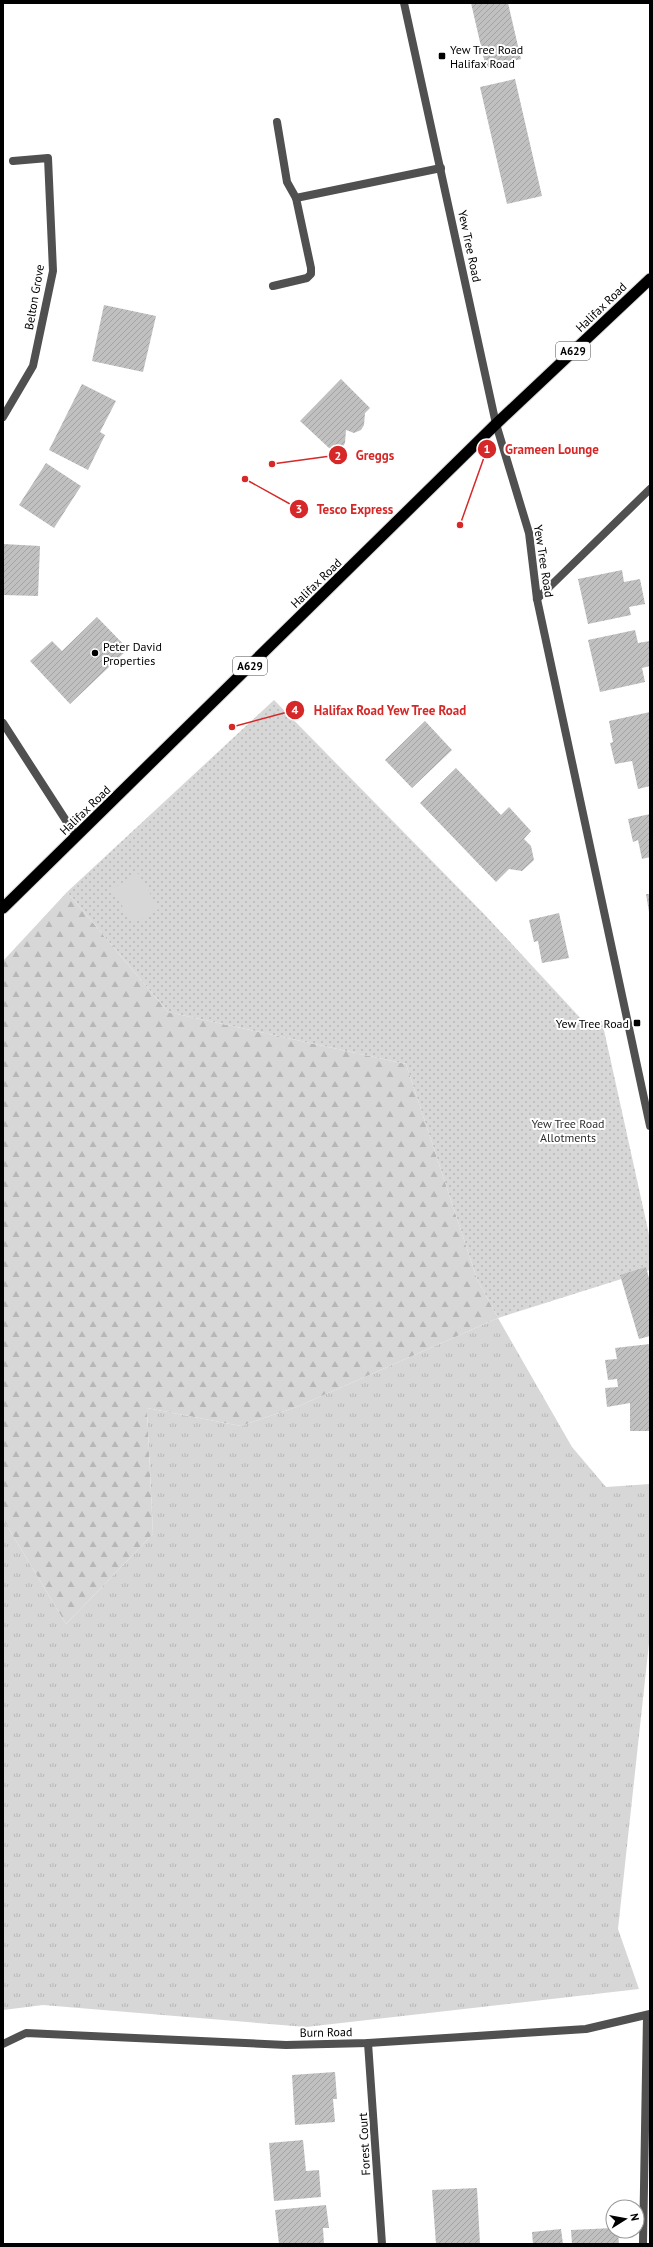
<svg xmlns="http://www.w3.org/2000/svg" width="653" height="2247" font-family="'PT Sans',sans-serif">
<style>
.grass{fill:url(#grass-tufts)}
.forest{fill:url(#forest-firs)}
.park{fill:url(#park-dots)}
.pitch{fill:#d7d7d7}
.building{fill:url(#building-hatch)}
.lines{fill:none;stroke-linecap:round;stroke-linejoin:round}
.trunk-casing{stroke:#dbdbdb;stroke-width:13}
.service{stroke:#505050;stroke-width:8}
.minor{stroke:#505050;stroke-width:8}
.trunk{stroke:#000;stroke-width:11}
.poi-dot{fill:#000;stroke:#fff;stroke-width:1.5}
.labels{text-anchor:middle;dominant-baseline:central;stroke-width:4;stroke-linejoin:round;paint-order:stroke}
.shield{fill:#fff;stroke:#4c4c4c;stroke-width:1}
.shield-label{font-size:11px;font-weight:bold;fill:#000}
.poi-label{font-size:12px;fill:#000;stroke:#fff;text-anchor:start}
.street-label{font-size:12px;fill:#000;stroke:#fff}
.park-label{font-size:12px;fill:#2e2e2e;stroke:#fff}
.leader{fill:none;stroke:#d62828;stroke-width:1.5}
.callout-dot{fill:#d62828;stroke:#fff;stroke-width:1.5}
.mark-label{font-size:12px;text-anchor:middle;font-weight:bold;fill:#fff}
.callout-label{font-size:13px;text-anchor:middle;font-weight:bold;fill:#d62828;stroke:#fff;stroke-width:4;stroke-linejoin:round;paint-order:stroke}
</style>
<defs>
<pattern id="grass-tufts" width="24" height="20" patternUnits="userSpaceOnUse"><rect width="24" height="20" fill="#d7d7d7"/><path d="M3 7l-1-3M5 7V3M7 7l1-3M15 17l-1-3M17 17v-4M19 17l1-3" fill="none" stroke="#b7b7b7"/></pattern>
<pattern id="forest-firs" width="22" height="20" patternUnits="userSpaceOnUse"><rect width="22" height="20" fill="#d7d7d7"/><path d="M5 1l3.5 6h-7zM16 11l3.5 6h-7z" fill="#b7b7b7"/></pattern>
<pattern id="park-dots" width="8" height="8" patternUnits="userSpaceOnUse"><rect width="8" height="8" fill="#d7d7d7"/><path d="M2 2h.1M6 6h.1" fill="none" stroke="#b7b7b7" stroke-width="1.8" stroke-linecap="round"/></pattern>
<pattern id="building-hatch" width="6" height="6" patternUnits="userSpaceOnUse"><rect width="6" height="6" fill="#c0c0c0"/><path d="M-1 1l2-2M0 6l6-6M5 7l2-2" fill="none" stroke="#a3a3a3"/></pattern>
</defs>
<rect width="100%" height="100%" fill="#fff"/>
<path class="grass" d="M498 1318 572 1447 606 1487 650 1484V1634L618 1929 639 1989 306 2027 43 2005 3 2010V1519L66 1624 153 1534 147 1408 241 1426 299 1406Z"/>
<path class="forest" d="M67 892 168 1012 406 1064 477 1279 498 1318 299 1406 241 1426 147 1408 153 1534 66 1624 3 1519V961Z"/>
<path class="park" d="M274 700 485 915 584 1022 602 1021 650 1239V1270L498 1318 477 1279 406 1064 168 1012 67 892Z"/>
<path class="pitch" d="M138 873 159 909 133 924 112 889Z"/>
<g class="building">
<path d="M471 3H508L521 59 486 68Z"/>
<path d="M515 79 542 196 507 204 480 87Z"/>
<path d="M104 305 156 316 143 372 92 361Z"/>
<path d="M341 379 370 408 365 413 364 425 361 430 354 433 346 430 345 443 342 448 336 451 329 448 300 421Z"/>
<path d="M82 384 116 401 100 432 105 435 88 470 49 450Z"/>
<path d="M46 463 81 486 54 528 19 505Z"/>
<path d="M3 544 40 546 38 596 3 595Z"/>
<path d="M622 570 624 582 640 579 645 604 629 607 631 615 588 624 578 579Z"/>
<path d="M97 617 128 649 70 704 30 661 52 641 62 651Z"/>
<path d="M635 630 638 643 650 641V666L642 668 645 682 600 692 588 640Z"/>
<path d="M650 712V786L638 789 632 761 615 764 610 743 613 742 609 721Z"/>
<path d="M425 721 452 750 412 788 385 760Z"/>
<path d="M456 768 501 815 509 807 531 831 524 839 531 846 534 860 522 871 509 869 496 882 420 803Z"/>
<path d="M650 814V857L642 859 638 840 633 842 628 819Z"/>
<path d="M646 894H650V912H649Z"/>
<path d="M559 913 569 958 542 963 538 941 534 942 529 920Z"/>
<path d="M646 1267 650 1282V1336L639 1339 620 1275Z"/>
<path d="M650 1344V1431H630V1403L607 1407 605 1388 618 1387 617 1379 608 1380 605 1360 617 1359 615 1348Z"/>
<path d="M335 2072 337 2099H333L335 2122 295 2125 292 2075Z"/>
<path d="M303 2140 306 2171 319 2170 321 2197 274 2201 269 2143Z"/>
<path d="M477 2188 480 2244H436L432 2190Z"/>
<path d="M326 2205 329 2228H323L324 2244H279L275 2210Z"/>
<path d="M613 2228V2231H618L619 2244H572L571 2230Z"/>
<path d="M561 2229 563 2244H533L532 2232Z"/>
</g>
<g class="lines">
<defs>
<path id="trunk" d="M3 908 496 424 650 279"/>
</defs>
<use href="#trunk" class="trunk-casing"/>
<g class="service">
<path d="M277 122 287 182 296 198 441 168"/>
<path d="M273 286 307 278 311 274V268L296 198"/>
<path d="M537 599 650 489"/>
<path d="M643 2244 647 2016"/>
</g>
<g class="minor">
<path d="M404 3 496 424 529 533 537 599 650 1126"/>
<path d="M3 417 33 366 53 271 48 158 13 161"/>
<path d="M3 723 76 836"/>
<path d="M368 2043 382 2244"/>
<path d="M3 2044 26 2033 286 2045 368 2043 586 2029 650 2014"/>
</g>
<use href="#trunk" class="trunk"/>
</g>
<g class="poi-dot">
<rect x="438" y="52" width="8" height="8" rx="2"/>
<circle cx="95" cy="653" r="4"/>
<rect x="633" y="1019" width="8" height="8" rx="2"/>
</g>
<g class="labels">
<g class="shield">
<rect x="556" y="342" width="34" height="18" rx="3"/>
<rect x="233" y="657" width="34" height="18" rx="3"/>
</g>
<g class="shield-label">
<text x="573" y="351">A629</text>
<text x="250" y="666">A629</text>
</g>
<g class="poi-label">
<text x="450" y="49">Yew Tree Road<tspan x="450" dy="14">Halifax Road</tspan></text>
<text x="103" y="646">Peter David<tspan x="103" dy="14">Properties</tspan></text>
<text x="629" y="1023" text-anchor="end">Yew Tree Road</text>
</g>
<g class="street-label">
<text transform="translate(470 246) rotate(78)">Yew Tree Road</text>
<text transform="translate(34 297) rotate(-80)">Belton Grove</text>
<text transform="translate(601 307) rotate(-44)">Halifax Road</text>
<text transform="translate(544 561) rotate(81)">Yew Tree Road</text>
<text transform="translate(316 583) rotate(-44)">Halifax Road</text>
<text transform="translate(85 810) rotate(-44)">Halifax Road</text>
<text transform="translate(326 2032) rotate(-1)">Burn Road</text>
<text transform="translate(364 2144) rotate(-93)">Forest Court</text>
</g>
<g class="park-label">
<text x="568" y="1123">Yew Tree Road<tspan x="568" dy="14">Allotments</tspan></text>
</g>
</g>
<path class="leader" d="M460 525L487 449M272 464L338 455M245 479L299 509M232 727L295 710"/>
<g class="callout-dot">
<circle cx="460" cy="525" r="4"/>
<circle cx="272" cy="464" r="4"/>
<circle cx="245" cy="479" r="4"/>
<circle cx="232" cy="727" r="4"/>
<circle cx="487" cy="449" r="10"/>
<circle cx="338" cy="455" r="10"/>
<circle cx="299" cy="509" r="10"/>
<circle cx="295" cy="710" r="10"/>
</g>
<g class="mark-label">
<text x="487" y="453">1</text>
<text x="338" y="460">2</text>
<text x="299" y="513">3</text>
<text x="295" y="714">4</text>
</g>
<g class="callout-label">
<text x="552" y="454">Grameen Lounge</text>
<text x="375" y="460">Greggs</text>
<text x="355" y="514">Tesco Express</text>
<text x="390" y="715">Halifax Road Yew Tree Road</text>
</g>
<rect width="653" height="2247" fill="none" stroke="#000000" stroke-width="8"/>
<g transform="translate(625 2219) rotate(79)"><circle r="19" fill="#ffffff" stroke="#999999"/>
<path d="M0-3L7 15L0 10L-7 15Z" fill="#000000"/>
<text y="-6" font-size="11" font-weight="bold" text-anchor="middle" fill="#000000">N</text>
</g>
</svg>
